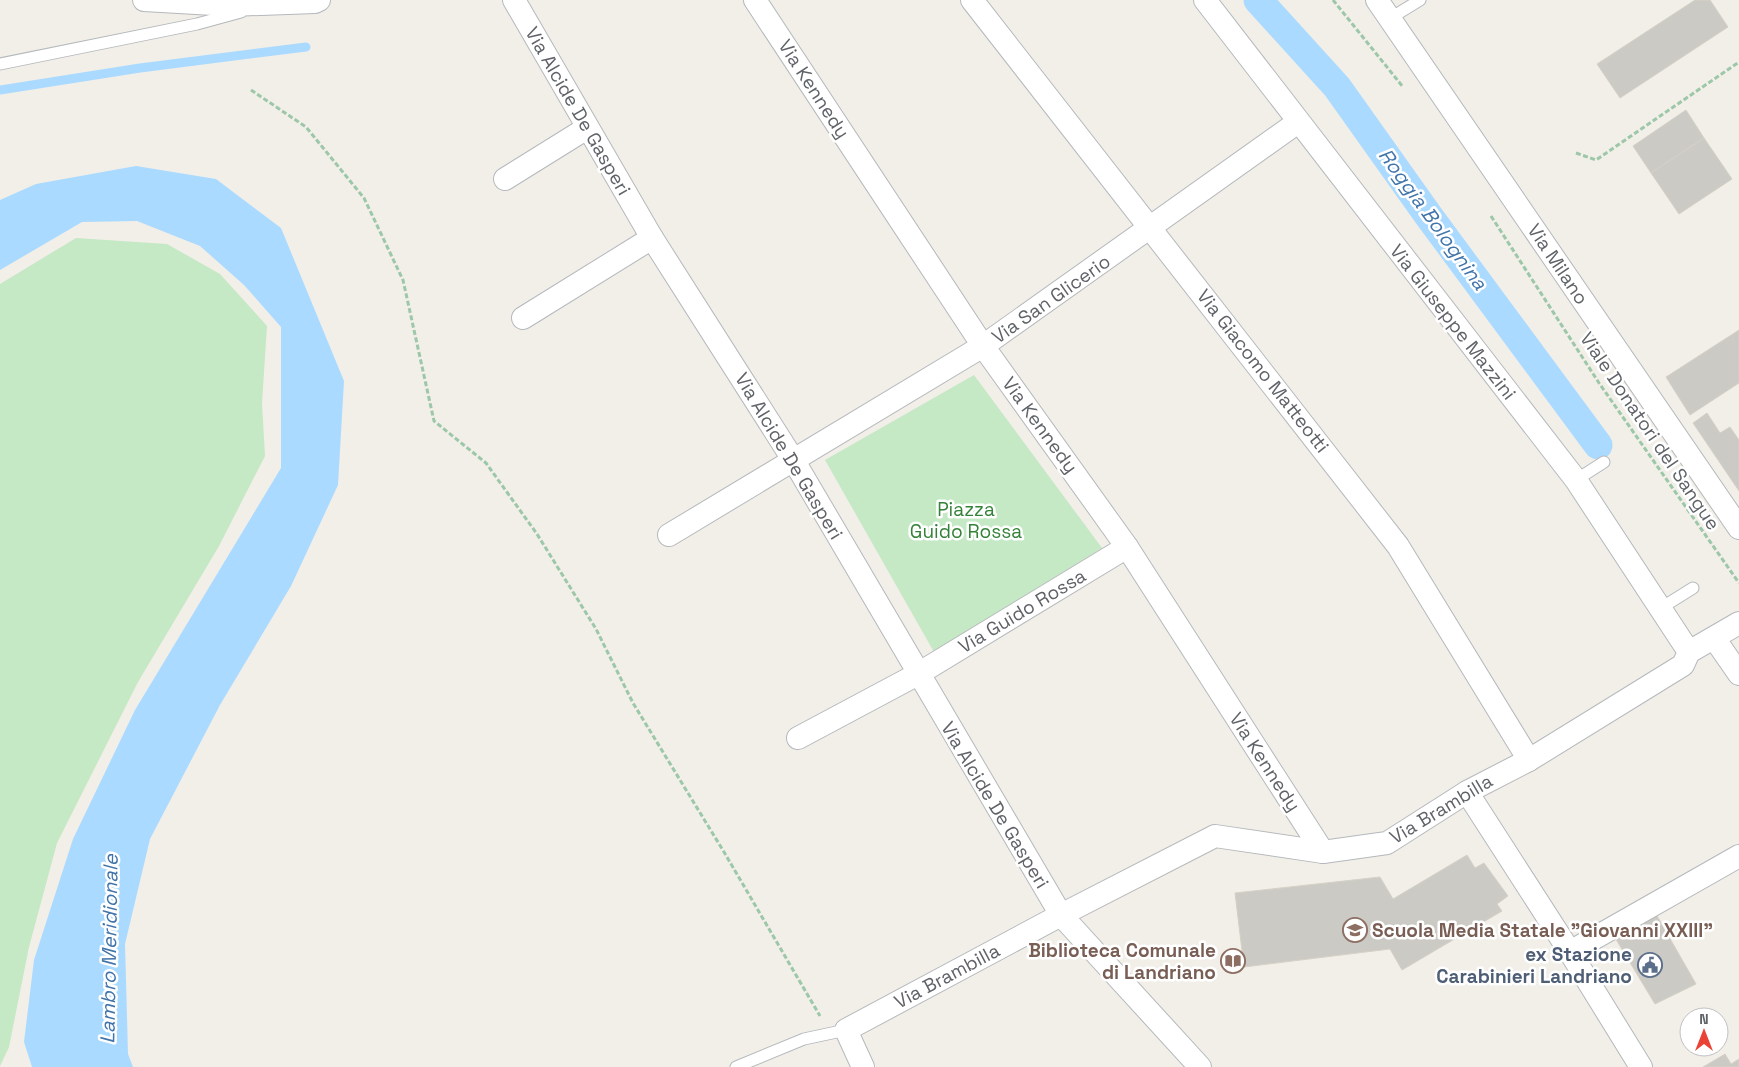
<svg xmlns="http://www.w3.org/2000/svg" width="1739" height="1067" font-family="'Space Grotesk',sans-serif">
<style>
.green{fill:#c5e8c5}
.water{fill:#aadaff}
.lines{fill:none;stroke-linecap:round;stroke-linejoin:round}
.stream{stroke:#aadaff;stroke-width:9}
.canal{stroke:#aadaff;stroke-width:29}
.building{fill:#cccac5;stroke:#d6d1c6}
.lane-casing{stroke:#b5b8bc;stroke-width:13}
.street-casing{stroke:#b5b8bc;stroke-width:24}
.path{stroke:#9cc7a9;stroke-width:3;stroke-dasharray:5 2.5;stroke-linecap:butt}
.lane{stroke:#fff;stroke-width:11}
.street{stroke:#fff;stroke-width:22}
.labels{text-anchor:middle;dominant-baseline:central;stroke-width:5;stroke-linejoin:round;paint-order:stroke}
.street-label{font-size:19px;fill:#5f6368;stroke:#fff}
.park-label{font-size:19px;fill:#348238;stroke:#fff}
.education-label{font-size:19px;font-weight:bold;fill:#785e54;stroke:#fff;text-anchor:start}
.service-label{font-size:19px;font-weight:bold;fill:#4e5e75;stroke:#fff;text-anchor:end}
.water-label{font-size:20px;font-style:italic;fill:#4174aa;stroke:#fff}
</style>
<rect width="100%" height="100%" fill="#f1efe8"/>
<g class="green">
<path d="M76 238 167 244 220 274 267 326 262 403 265 456 219 546 138 682 57 843 29 947 9 1047 0 1066V284Z"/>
<path d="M974 375 1102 548 934 652 825 460Z"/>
</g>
<path class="water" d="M136 166 216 179 281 228 344 381 338 485 291 586 220 705 150 839 125 944 128 1054 133 1067H32L24 1042 34 960 73 839 135 710 281 468V327L244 285 200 246 137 221 82 222 0 270V200L36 184Z"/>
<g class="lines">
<path class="stream" d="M0 90 140 68 306 47"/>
<path class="canal" d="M1258 0 1337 87 1428 215 1598 445"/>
</g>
<g class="building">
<path d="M1695 0H1710L1728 27 1620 98 1597 64Z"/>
<path d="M1686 110 1704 138 1651 173 1633 146Z"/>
<path d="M1704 138 1732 179 1679 214 1651 173Z"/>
<path d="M1739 330V383L1690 415 1666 377Z"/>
<path d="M1707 413 1720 433 1730 427 1739 440V491L1693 423Z"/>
<path d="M1467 855 1475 868 1484 863 1508 896 1497 904 1502 911 1402 970 1390 949 1244 967 1235 893 1380 877 1393 899Z"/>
<path d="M1656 914 1696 984 1655 1004 1614 936Z"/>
<path d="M1725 1054 1731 1064 1739 1059V1067H1703Z"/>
</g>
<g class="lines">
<defs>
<g id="lane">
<path d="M1389 19 1420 0"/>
<path d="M0 64 197 24 241 12"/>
<path d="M1576 480 1604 462"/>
<path d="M1661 608 1693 588"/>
<path d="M736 1067 804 1039 846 1030"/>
</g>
<g id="street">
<path d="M144 0 231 5 315 2 319 0"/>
<path d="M514 0 652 238 794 461 1061 915 1200 1067"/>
<path d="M755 0 983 346 1127 547 1323 852"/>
<path d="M972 0 1398 546 1529 760"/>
<path d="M1205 0 1576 480 1689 652"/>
<path d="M1377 0 1739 528"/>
<path d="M505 179 587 128"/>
<path d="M523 318 652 238"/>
<path d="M669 535 983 346 1298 122"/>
<path d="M1714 638 1739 674"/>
<path d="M798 738 918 674 1127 547"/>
<path d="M1467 792 1570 952 1641 1067"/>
<path d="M1570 952 1739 856"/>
<path d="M863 1067 846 1030 1061 915 1215 836 1323 852 1387 843 1467 792 1529 760 1683 665 1689 652 1739 623"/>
</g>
</defs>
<use href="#lane" class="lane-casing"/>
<use href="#street" class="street-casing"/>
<g class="path">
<path d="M1333 0 1403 87"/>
<path d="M251 90 306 127 364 198 403 280 434 421 486 463 537 534 596 629 633 703 724 852 820 1016"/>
<path d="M1576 153 1596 160 1739 62"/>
<path d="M1491 216 1599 383 1739 583"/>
</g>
<use href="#lane" class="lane"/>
<use href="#street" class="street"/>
</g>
<defs>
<symbol id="school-ring" viewBox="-11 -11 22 22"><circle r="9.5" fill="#fff" stroke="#8d6e63" stroke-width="1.5"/><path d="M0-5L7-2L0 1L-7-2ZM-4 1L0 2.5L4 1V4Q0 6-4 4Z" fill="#8d6e63"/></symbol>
<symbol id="library-ring" viewBox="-11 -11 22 22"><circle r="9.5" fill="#fff" stroke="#8d6e63" stroke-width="1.5"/><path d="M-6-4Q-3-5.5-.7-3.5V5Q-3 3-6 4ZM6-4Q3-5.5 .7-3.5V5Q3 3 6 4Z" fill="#8d6e63"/></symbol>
<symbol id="civic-ring" viewBox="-11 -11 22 22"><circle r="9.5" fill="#fff" stroke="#5c6f8a" stroke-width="1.5"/><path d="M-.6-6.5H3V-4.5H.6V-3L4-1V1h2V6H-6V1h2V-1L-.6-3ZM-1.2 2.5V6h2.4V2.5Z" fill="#5c6f8a"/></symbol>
</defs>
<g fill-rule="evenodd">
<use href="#school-ring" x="1341" y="916" width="28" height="28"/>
<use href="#library-ring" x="1219" y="947" width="28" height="28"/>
<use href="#civic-ring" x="1636" y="951" width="28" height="28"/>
</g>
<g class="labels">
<g class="street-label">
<text transform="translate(814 89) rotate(57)">Via Kennedy</text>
<text transform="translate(578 111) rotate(60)">Via Alcide De Gasperi</text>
<text transform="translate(1558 264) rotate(56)">Via Milano</text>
<text transform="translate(1051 299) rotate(-35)">Via San Glicerio</text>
<text transform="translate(1453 322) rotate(52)">Via Giuseppe Mazzini</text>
<text transform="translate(1263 371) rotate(52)">Via Giacomo Matteotti</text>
<text transform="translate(1040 425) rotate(54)">Via Kennedy</text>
<text transform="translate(1650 431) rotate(56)">Viale Donatori del Sangue</text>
<text transform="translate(789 456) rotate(59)">Via Alcide De Gasperi</text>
<text transform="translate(1022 611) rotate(-31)">Via Guido Rossa</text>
<text transform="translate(1265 762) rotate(57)">Via Kennedy</text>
<text transform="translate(995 805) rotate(59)">Via Alcide De Gasperi</text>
<text transform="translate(1441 809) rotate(-31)">Via Brambilla</text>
<text transform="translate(947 976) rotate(-28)">Via Brambilla</text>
</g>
<g class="park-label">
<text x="966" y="509">Piazza<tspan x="966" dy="22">Guido Rossa</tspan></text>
</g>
<g class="education-label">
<text x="1372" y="930">Scuola Media Statale "Giovanni XXIII"</text>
<text x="1216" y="950" text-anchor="end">Biblioteca Comunale<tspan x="1216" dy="22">di Landriano</tspan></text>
</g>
<g class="service-label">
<text x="1632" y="954">ex Stazione<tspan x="1632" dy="22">Carabinieri Landriano</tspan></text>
</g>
<g class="water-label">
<text transform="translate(1433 219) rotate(54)">Roggia Bolognina</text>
<text transform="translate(109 949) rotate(-89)">Lambro Meridionale</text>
</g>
</g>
<g transform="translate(1704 1032)"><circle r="24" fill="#ffffff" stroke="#bfc1c3"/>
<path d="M0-4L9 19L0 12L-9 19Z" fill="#ea4335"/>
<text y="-8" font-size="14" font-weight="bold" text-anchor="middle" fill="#5f6368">N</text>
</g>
</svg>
